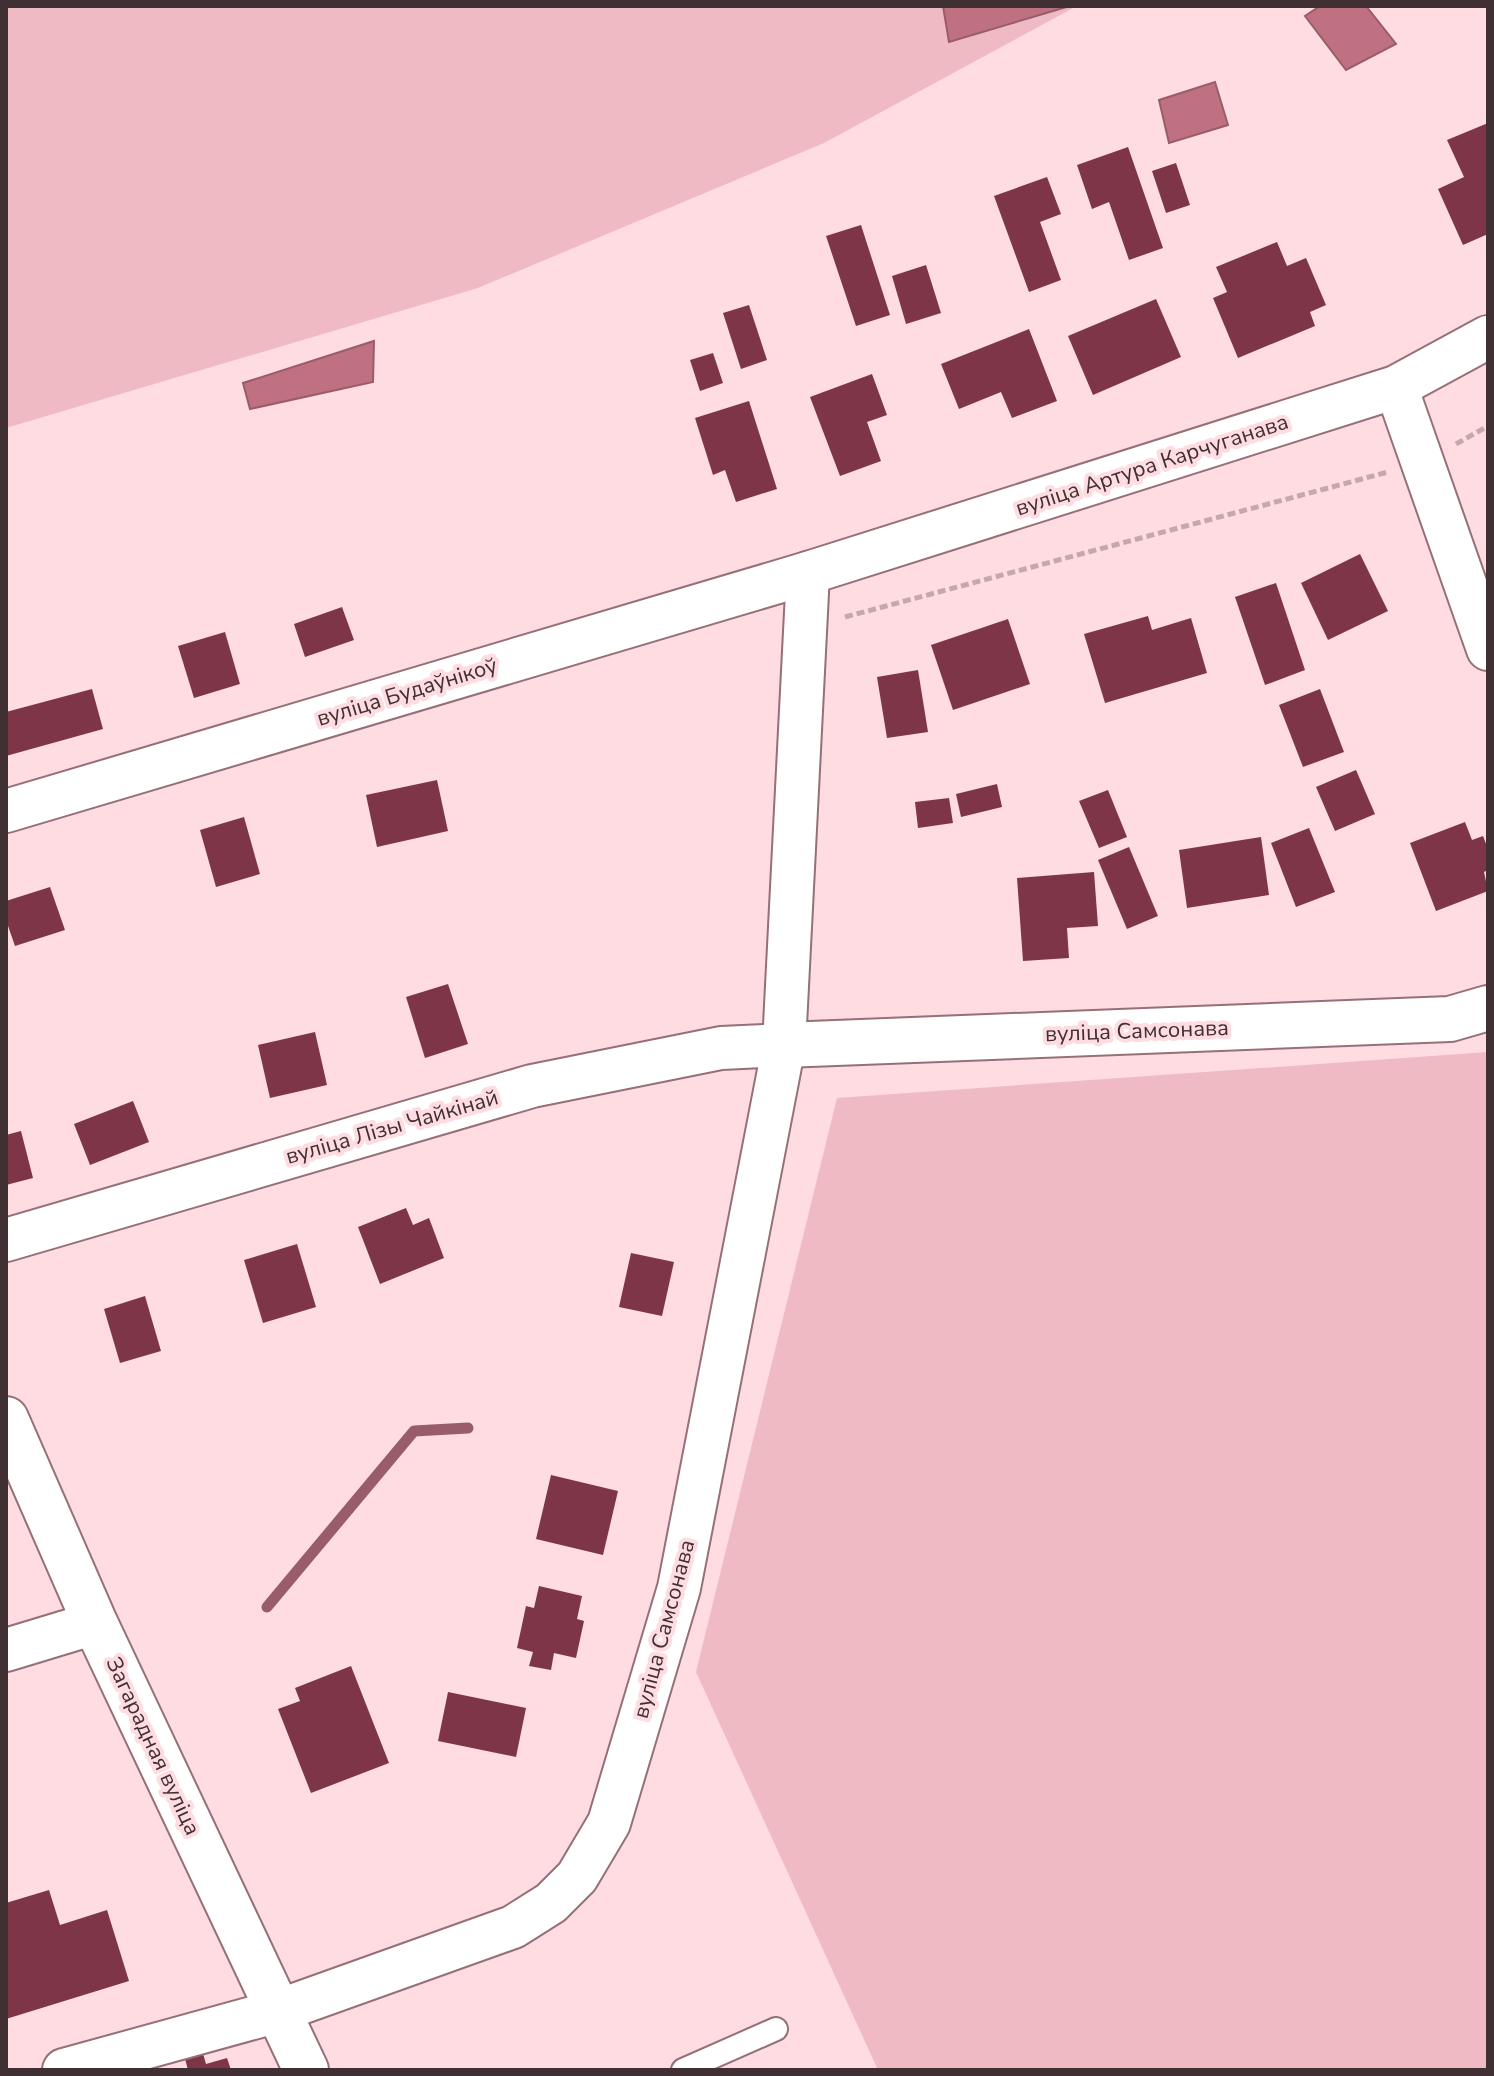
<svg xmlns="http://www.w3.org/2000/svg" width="1494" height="2076" font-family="'Nunito Sans',sans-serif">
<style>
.green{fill:#f0bac4}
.water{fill:#bf7081;stroke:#995d6a;stroke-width:2}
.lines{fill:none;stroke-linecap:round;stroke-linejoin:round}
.stream{stroke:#995d6a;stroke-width:11}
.building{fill:#7d3547}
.service-casing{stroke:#957077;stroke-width:26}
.minor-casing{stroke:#957077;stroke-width:46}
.tertiary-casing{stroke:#957077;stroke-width:48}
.path{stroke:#c4a8ac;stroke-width:5;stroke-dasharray:8 4;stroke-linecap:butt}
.service{stroke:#fff;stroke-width:22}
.minor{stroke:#fff;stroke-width:42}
.tertiary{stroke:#fff;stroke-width:44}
.labels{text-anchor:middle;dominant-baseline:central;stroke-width:8;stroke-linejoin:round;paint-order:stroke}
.street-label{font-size:22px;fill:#403033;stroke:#fedce1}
</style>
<rect width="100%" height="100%" fill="#fedce1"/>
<g class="green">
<path d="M6 6H1077L824 143 478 288 6 428Z"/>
<path d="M1488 1052V2070H878L696 1672 837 1098Z"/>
</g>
<g class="water">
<path d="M943 6H1070L949 42Z"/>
<path d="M1320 6H1366L1396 44 1346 70 1305 16Z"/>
<path d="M1215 82 1228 125 1169 143 1159 100Z"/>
<path d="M374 341 373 382 250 409 243 383Z"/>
</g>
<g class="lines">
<path class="stream" d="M267 1607 414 1431 468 1428"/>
</g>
<g class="building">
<path d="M1488 123V234L1463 245 1438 189 1464 177 1447 140Z"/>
<path d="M1128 147 1163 248 1129 260 1109 202 1092 209 1077 165Z"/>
<path d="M1176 163 1190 205 1166 213 1152 171Z"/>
<path d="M1047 177 1061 214 1040 222 1061 280 1029 292 994 196Z"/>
<path d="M861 225 890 315 856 326 826 236Z"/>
<path d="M1277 242 1287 266 1306 258 1326 305 1310 312 1315 326 1238 358 1213 298 1227 292 1216 267Z"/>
<path d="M926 265 941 313 906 324 892 276Z"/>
<path d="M1156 299 1181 357 1093 395 1068 336Z"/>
<path d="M749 305 767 360 741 369 723 313Z"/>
<path d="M1029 329 1057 401 1012 418 1001 392 959 409 941 364Z"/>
<path d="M713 353 723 383 700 391 690 360Z"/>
<path d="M872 374 887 415 867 422 881 461 840 476 810 397Z"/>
<path d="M749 401 777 489 736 502 725 470 713 475 695 418Z"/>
<path d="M1360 554 1388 611 1328 640 1301 583Z"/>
<path d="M1276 583 1305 670 1265 685 1235 597Z"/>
<path d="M342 607 354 640 305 657 294 624Z"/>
<path d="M1148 616 1152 630 1191 618 1207 673 1105 703 1084 634Z"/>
<path d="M1008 619 1030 684 953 710 931 645Z"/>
<path d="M225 632 240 684 194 698 178 646Z"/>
<path d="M918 670 928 732 887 738 877 677Z"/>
<path d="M92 689 103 729 6 756V712Z"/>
<path d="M1320 689 1344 752 1303 767 1279 705Z"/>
<path d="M1356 770 1375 814 1335 831 1316 787Z"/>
<path d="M437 780 448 831 377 847 366 795Z"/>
<path d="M997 784 1002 807 961 817 956 794Z"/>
<path d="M1108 790 1127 837 1099 848 1079 801Z"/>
<path d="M949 798 953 823 918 828 915 802Z"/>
<path d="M244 817 260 874 216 887 200 830Z"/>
<path d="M1465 822 1472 840 1483 836 1488 849V870L1484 872 1488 891 1436 911 1410 843Z"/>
<path d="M1309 828 1335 892 1296 907 1271 843Z"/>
<path d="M1261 837 1269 895 1187 908 1179 850Z"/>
<path d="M1129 847 1158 916 1127 929 1098 860Z"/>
<path d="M1094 872 1098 926 1067 928 1069 958 1023 961 1017 878Z"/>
<path d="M50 887 65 930 15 946 6 920V901Z"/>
<path d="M448 984 468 1044 425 1058 406 997Z"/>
<path d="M315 1032 327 1085 270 1098 258 1045Z"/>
<path d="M133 1101 149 1142 90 1165 74 1124Z"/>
<path d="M21 1131 33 1178 6 1185V1135Z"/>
<path d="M406 1208 413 1225 429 1218 444 1258 380 1284 358 1227Z"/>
<path d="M297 1244 316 1307 263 1323 244 1260Z"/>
<path d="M631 1253 674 1262 662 1316 619 1307Z"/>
<path d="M145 1296 161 1351 120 1363 104 1309Z"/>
<path d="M551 1475 618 1491 603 1555 536 1539Z"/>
<path d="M539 1586 582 1596 577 1619 584 1621 576 1658 554 1653 551 1670 529 1666 533 1652 517 1648 526 1606 534 1608Z"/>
<path d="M351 1666 389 1763 311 1793 278 1709 300 1701 295 1688Z"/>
<path d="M448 1692 526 1708 516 1757 438 1741Z"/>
<path d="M49 1890 60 1925 107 1910 129 1981 6 2019V1903Z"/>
<path d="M202 2050 206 2064 227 2058 231 2070H188L184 2055Z"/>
</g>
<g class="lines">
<defs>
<path id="service" d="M683 2070 776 2029"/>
<g id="minor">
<path d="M1396 387 1488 649"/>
<path d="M6 811 808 573 1396 387 1488 337"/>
<path d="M6 1240 532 1086 721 1048 784 1045"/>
<path d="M6 1650 95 1623"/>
<path d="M64 2070 278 2011 513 1927 551 1903 577 1877 609 1823 679 1588 784 1045 808 573"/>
</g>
<g id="tertiary">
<path d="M784 1045 1450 1019 1488 1008"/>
<path d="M6 1419 95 1623 306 2070"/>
</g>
</defs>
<use href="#service" class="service-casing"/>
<use href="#minor" class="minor-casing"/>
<use href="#tertiary" class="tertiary-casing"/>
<g class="path">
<path d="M1456 444 1488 426"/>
<path d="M845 617 1388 472"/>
</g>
<use href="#service" class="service"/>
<use href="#minor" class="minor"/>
<use href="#tertiary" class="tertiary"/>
</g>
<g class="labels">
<g class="street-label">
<text transform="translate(1152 465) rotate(-18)">вуліца Артура Карчуганава</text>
<text transform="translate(407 692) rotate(-17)">вуліца Будаўнікоў</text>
<text transform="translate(1137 1031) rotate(-2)">вуліца Самсонава</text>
<text transform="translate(392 1127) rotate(-16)">вуліца Лізы Чайкінай</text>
<text transform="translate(664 1629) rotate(-75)">вуліца Самсонава</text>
<text transform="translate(153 1746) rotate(65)">Загарадная вуліца</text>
</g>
</g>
<rect width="1494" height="2076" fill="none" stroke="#403033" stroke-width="16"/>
</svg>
